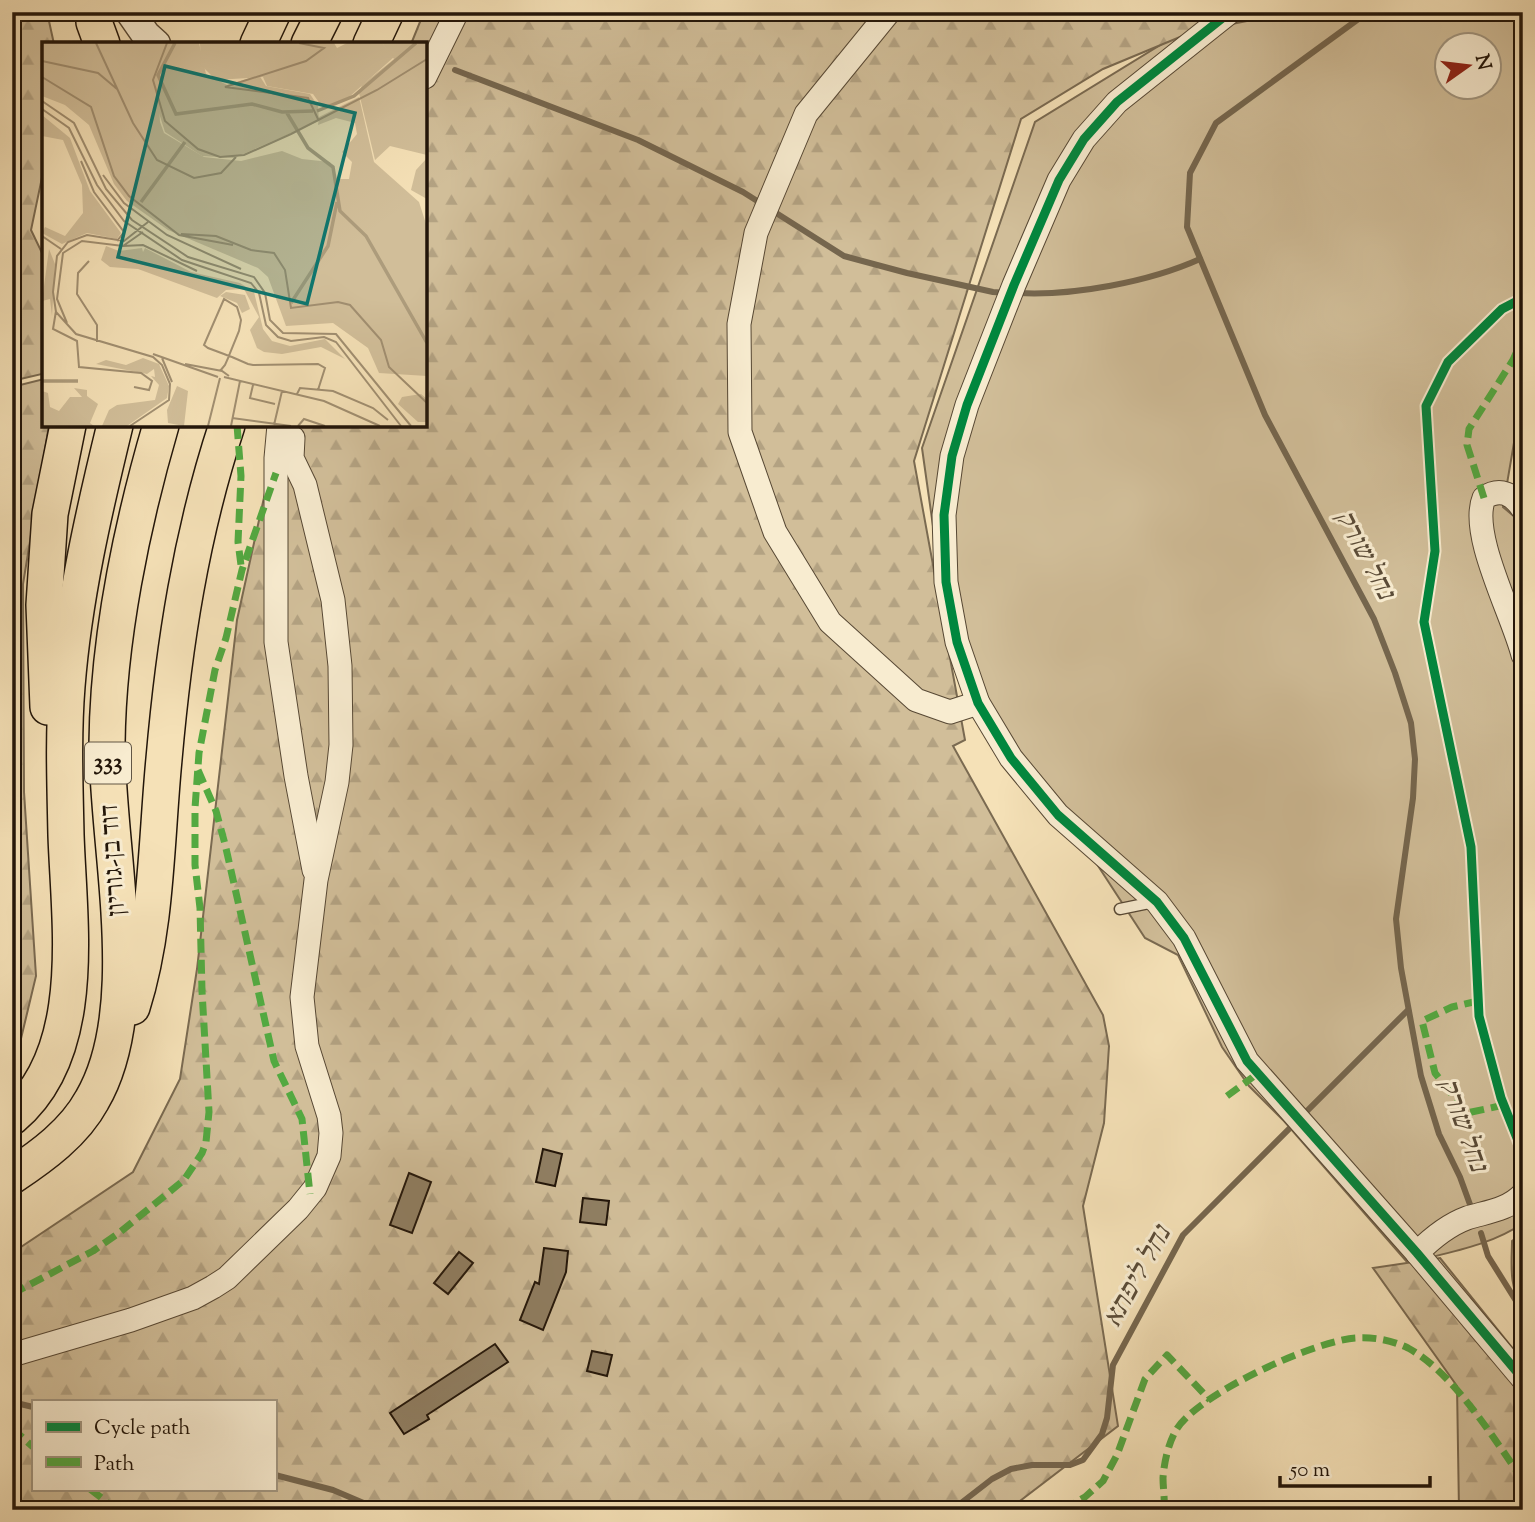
<svg xmlns="http://www.w3.org/2000/svg" width="1535" height="1522" font-family="'Sorts Mill Goudy','Frank Ruhl Libre',serif">
<style>
.green{fill:#d1be99;stroke:#7a6a51;stroke-width:2;fill-rule:evenodd}
.forest{fill:url(#forest-firs);stroke:#7a6a51;stroke-width:2;fill-rule:evenodd}
.lines{fill:none;stroke-linecap:round;stroke-linejoin:round}
.stream{stroke:#75664e;stroke-width:6}
.building{fill:#907f63;stroke:#221509;stroke-width:2}
.service-casing{stroke:#574834;stroke-width:13}
.minor-casing{stroke:#574834;stroke-width:25}
.tertiary-casing{stroke:#574834;stroke-width:31}
.primary-casing{stroke:#221509;stroke-width:38}
.service{stroke:#f8ecd0;stroke-width:10}
.minor{stroke:#f8ecd0;stroke-width:23}
.tertiary{stroke:#f8ecd0;stroke-width:28}
.primary{stroke:#f5e1b7;stroke-width:35}
.quiet{stroke:#53a941;stroke-width:7;stroke-dasharray:14 7;stroke-linecap:butt}
.cycleway-casing{stroke:#f8ecd0;stroke-width:13}
.cycleway{stroke:#00873e;stroke-width:9}
.labels{text-anchor:middle;dominant-baseline:central;stroke-width:6;stroke-linejoin:round;paint-order:stroke}
.shield{fill:#f8ecd0;stroke:#625645;stroke-width:2}
.shield-label{font-size:24px;font-weight:bold;fill:#221509}
.street-label{font-size:26px;fill:#221509;stroke:#f8ecd0}
.water-label{font-size:28px;font-style:italic;fill:#5a4b37;stroke:#f8ecd0}
.inset-river{fill:none;stroke:#ad9c7c;stroke-width:3.5}
.inset-road{fill:none;stroke:#a18f71;stroke-width:2}
.view{fill:#0f766e;fill-opacity:0.15;stroke:#0f766e;stroke-width:3.5}
.inset-edge{fill:none;stroke:#221509;stroke-width:3.5}
</style>
<defs>
<pattern id="forest-firs" width="22" height="20" patternUnits="userSpaceOnUse" patternTransform="scale(1.75)"><rect width="22" height="20" fill="#d1be99"/><path d="M5 1l3.5 6h-7zM16 11l3.5 6h-7z" fill="#b3a282"/></pattern>
</defs>
<rect width="100%" height="100%" fill="#f5e1b7"/>
<filter id="stains"><feTurbulence type="fractalNoise" baseFrequency=".00286" numOctaves="4"/><feColorMatrix values="0 0 0 0 .2 0 0 0 0 .09 0 0 0 0 .02 0 0 0 .5 -.17"/></filter>
<radialGradient id="worn" r=".72"><stop offset=".6" stop-color="#630" stop-opacity="0"/><stop offset="1" stop-color="#630" stop-opacity=".3"/></radialGradient>
<path class="green" d="M1214 12H1523V390L1503 507 1523 524V1223C1491 1246 1445 1253 1408 1263L1284 1121 1249 1086 1222 1047 1178 955 1145 938 1048 789 964 694 942 590 922 448 1035 122ZM1448 46H1490V88H1448Z"/>
<g class="forest">
<path d="M12 12H47L54 44H44V168L31 230 44 257V369L42 374 12 381Z"/>
<path d="M424 12H1292L1192 32 1103 69 1021 119 914 461 965 740 953 746 1103 1015 1109 1046 1104 1123 1083 1206 1118 1426 1008 1510H12V1253L133 1172 180 1079 197 969 237 620 280 425H425V44H411ZM33 1401H275V1489H33Z"/>
<path d="M44 379V425H49L23 584 24 792 36 976 19 1047 12 1060V387Z"/>
<path d="M1523 1233V1305C1508 1289 1512 1261 1512 1241Z"/>
<path d="M1440 1258 1523 1361V1510H1459L1457 1386 1373 1268Z"/>
</g>
<g class="lines">
<g class="stream">
<path d="M1368 12 1216 123 1190 173 1187 227 1265 415 1374 619 1395 673 1411 723 1415 759 1413 798 1396 919 1401 968 1421 1076 1439 1134 1460 1177 1472 1210"/>
<path d="M455 70 638 140 743 192 844 256 907 273 993 292 1007 293"/>
<path d="M1018 293C1073 296 1149 282 1200 259"/>
<path d="M1481 1233 1488 1256 1523 1312"/>
<path d="M12 1402 33 1407"/>
<path d="M275 1475 333 1490 380 1510"/>
<path d="M952 1510 992 1479 1011 1469 1032 1465H1070L1083 1460 1102 1434 1107 1418 1113 1365 1183 1235 1408 1010"/>
</g>
</g>
<g class="building">
<path d="M543 1149 562 1154 555 1186 536 1182Z"/>
<path d="M409 1173 431 1182 412 1233 390 1225Z"/>
<path d="M583 1198 609 1201 606 1225 580 1222Z"/>
<path d="M544 1248 568 1251 566 1272 543 1330 520 1320 535 1282 539 1284Z"/>
<path d="M459 1252 473 1263 448 1294 434 1283Z"/>
<path d="M495 1344 508 1362 427 1415 429 1419 404 1434 390 1413Z"/>
<path d="M592 1351 612 1355 607 1376 587 1371Z"/>
</g>
<g class="lines">
<defs>
<path id="service" d="M1120 909 1154 902"/>
<g id="minor">
<path d="M889 12 806 114 756 233 739 324 740 432 775 532 830 622 916 700 950 712 978 703"/>
<path d="M1230 12 1117 102 1084 139 1059 180 1014 285 967 405 952 456 944 515 946 582 957 642 978 703 1011 758 1058 815 1157 902 1184 938 1247 1061 1417 1253 1523 1379"/>
<path d="M425 77 457 12"/>
<path d="M279 425 276 458V642L296 776 314 870"/>
<path d="M1523 509C1513 494 1500 487 1484 498 1469 534 1513 615 1523 655"/>
<path d="M1417 1253C1431 1239 1448 1225 1467 1218 1486 1212 1508 1210 1523 1194"/>
<path d="M12 1355 131 1320 193 1298 213 1287 227 1278 298 1209 315 1188 329 1156 331 1133 329 1116 307 1046 302 997 316 880 337 782 341 745 340 666 333 600 305 485 292 458 293 438"/>
</g>
<path id="tertiary" d="M130 12 146 35 156 44"/>
<g id="primary">
<path d="M94 22 102 44"/>
<path d="M258 44 273 12"/>
<path d="M309 44 325 12"/>
<path d="M371 44 386 12"/>
<path d="M48 707 44 605 50 514 68 425"/>
<path d="M132 1007C157 928 156 842 164 759 174 645 191 534 227 425"/>
<path d="M12 1117C89 1052 69 924 66 835 65 786 63 736 67 686 74 598 94 511 115 425"/>
<path d="M12 1176C42 1156 74 1133 92 1100 146 1008 107 848 107 744 108 640 132 524 161 425"/>
</g>
</defs>
<use href="#service" class="service-casing"/>
<use href="#minor" class="minor-casing"/>
<use href="#tertiary" class="tertiary-casing"/>
<use href="#primary" class="primary-casing"/>
<use href="#service" class="service"/>
<use href="#minor" class="minor"/>
<use href="#tertiary" class="tertiary"/>
<use href="#primary" class="primary"/>
<g class="quiet">
<path d="M237 425 241 476 238 542 241 565"/>
<path d="M1484 498 1467 445 1469 429 1513 360 1523 338"/>
<path d="M198 770 216 811 225 844 274 1061 302 1119 310 1194"/>
<path d="M1478 1001 1452 1007 1422 1021 1435 1073 1467 1113 1504 1105"/>
<path d="M1227 1096 1257 1074"/>
<path d="M12 1294 93 1251 119 1233 184 1180 202 1153 206 1142 209 1112 202 991 200 908 195 865V808L199 753 215 670 226 638 242 570 276 473"/>
<path d="M12 1428 33 1447"/>
<path d="M90 1489 117 1510"/>
<path d="M1063 1510 1085 1497 1103 1481 1117 1455 1145 1379 1167 1355 1210 1400"/>
<path d="M1164 1510C1165 1499 1163 1488 1163 1478 1164 1463 1168 1445 1175 1432 1194 1395 1316 1340 1356 1338 1375 1337 1391 1340 1408 1348 1453 1372 1494 1439 1523 1480"/>
</g>
<defs>
<g id="cycleway">
<path d="M1230 12 1117 102 1084 139 1059 180 1014 285 967 405 952 456 944 515 946 582 957 642 978 703 1011 758 1058 815 1157 902 1184 938 1247 1061 1417 1253 1523 1379"/>
<path d="M1523 298 1502 309 1448 362 1426 406 1435 551 1424 622 1471 847 1479 1016 1501 1098 1523 1153"/>
</g>
</defs>
<use href="#cycleway" class="cycleway-casing"/>
<use href="#cycleway" class="cycleway"/>
</g>
<g class="labels">
<rect class="shield" x="85" y="742.5" width="46" height="41" rx="5"/>
<g class="shield-label">
<text x="108" y="763">333</text>
</g>
<g class="street-label">
<text transform="translate(114 860) rotate(-94)">דוד בן-גוריון</text>
</g>
<g class="water-label">
<text transform="translate(1364 555) rotate(62)">נחל שורק</text>
<text transform="translate(1462 1125) rotate(70)">נחל שורק</text>
<text transform="translate(1138 1277) rotate(-61)">נחל ליפתא</text>
</g>
</g>
<g transform="translate(42 42)">
<rect width="385" height="385" fill="#f5e1b7"/>
<path d="M120 1H157L164 32 185 43 217 33 224 44 268 52 276 64 277 79 192 116 160 114 123 90 110 49ZM340 1H385V113L348 104 333 118 317 51 320 43 352 17ZM385 116V157L369 148 374 128ZM7 207 13 222 10 274 8 257 0 259ZM135 344 146 349 142 384 126 381 125 368Z" fill="#d1be99"/>
<path d="M0 1H128L115 26 118 80 122 91 162 115 199 119 240 109 260 117 288 120 295 137H307L310 120 300 110 315 92 313 81 294 76 276 83 277 75 317 55 332 120 377 160 385 185V334L337 331 326 306 291 281 244 284 226 235 216 226 126 188 85 159 72 142 47 83 23 63 0 54ZM158 1H292L295 6 305 1H340L352 15 306 56 281 66 271 52 225 44 221 35 174 38 159 23ZM0 73 28 96 48 149 79 191 75 197 45 191 20 202 0 191 3 185 23 194 41 171 40 143 21 98 0 94ZM64 204 77 209 100 206 101 210 103 206 149 230 198 241 212 250 221 287 230 299 248 304 283 297 303 317 279 305 240 312 222 310 215 306 208 288 217 275 202 247 184 248 175 256 96 227 68 225 59 218ZM101 316 117 322 127 344 125 356 85 384H60L67 368 75 363 113 358 117 343 109 334 113 335 112 327 105 332 54 322 64 318 84 323ZM32 346 45 348V354L56 362 48 381 52 384H0V349L6 351 8 365 17 369 28 355H40ZM379 352 385 357V380H376L356 362 360 355Z" fill="#d1be99"/>
<path d="M184 250 203 253 208 267 200 271 195 261 178 254Z" fill="#d1be99"/>
<path class="inset-river" d="M133 1 116 33 134 72 210 62 240 70 271 69M275 69 312 54 374 1M245 71 266 106 291 125 298 169 324 194 385 301M99 160 143 100M249 261 286 204 295 160M0 339H36"/>
<path class="inset-road" d="M54 1 91 81 115 118 152 136 179 131 194 115M125 1 111 38 123 79 156 107 178 115 202 113 249 92 335 48 385 17M257 1 282 6 264 19 183 45 266 56 276 77M0 19 56 31 75 47M0 35 49 65 72 134 87 154 137 193 191 203M0 59 32 81 64 147 90 178 146 215 212 235 223 251 228 278 241 291 294 292 369 384M0 67 27 86 55 143 82 179 140 218 209 241 217 251 224 283 236 295 249 299 282 295 294 300 359 384M39 119 52 150 82 190 75 199M61 133 82 161 125 193 199 227M139 192 174 194 209 208 232 211 243 228 249 266 296 260 308 263 339 298 347 325 385 361M0 194 19 207M81 204 101 203 155 229M47 219 36 231 35 252 55 283V300M14 269 11 287 35 299 37 325 99 331 110 339 107 348 92 345M25 281 15 257 21 211 40 199 81 204 101 190M111 312 176 335M120 316 130 340M143 322 180 329 187 334M178 329 183 323 187 314 188 311 197 289 199 278 195 265 182 257 162 303 166 306 182 312 187 314 190 315 206 322 211 323 276 322 283 326 276 348M182 335 282 359 338 384M211 343 208 356 233 362M255 352 258 346 291 349 331 366 346 378M190 376 249 384M232 383 240 349M88 384 127 358 128 342 120 323 111 315 34 292 14 270 11 250 15 214 26 200 45 193 82 199 106 180M166 384 178 336M189 384 198 339M256 384 262 377 283 384"/>
<path class="view" d="M123 24 313 71 265 262 76 215Z"/>
<rect width="385" height="385" class="inset-edge"/>
</g>
<rect width="1535" height="1522" fill="none" stroke="#f5e1b7" stroke-width="42"/>
<rect x="14" y="14" width="1507" height="1494" fill="none" stroke="#221509" stroke-width="3.5"/>
<rect x="21" y="21" width="1493" height="1480" fill="none" stroke="#221509" stroke-width="2"/>
<rect x="32" y="1400" width="245" height="91" fill="#f8ecd0" stroke="#a29680" stroke-width="2"/>
<rect x="46" y="1422" width="35" height="10" fill="#00873e" stroke="#a29680" stroke-width="2"/>
<text x="94" y="1434" font-size="21" fill="#221509">Cycle path</text>
<rect x="46" y="1457" width="35" height="10" fill="#53a941" stroke="#a29680" stroke-width="2"/>
<text x="94" y="1470" font-size="21" fill="#221509">Path</text>
<g transform="translate(1468 66) rotate(76)"><circle r="33" fill="#f8ecd0" stroke="#a29680" stroke-width="2"/>
<path d="M0-5L12 26L0 18L-12 26Z" fill="#8f2418"/>
<text y="-10" font-size="19" font-weight="bold" text-anchor="middle" fill="#221509">N</text>
</g>
<path d="M1280 1476v10h150v-10" fill="none" stroke="#221509" stroke-width="3.5"/>
<text x="1290" y="1476" font-size="21" fill="#221509" stroke="#f8ecd0" stroke-width="5" paint-order="stroke">50 m</text>
<rect width="100%" height="100%" filter="url(#stains)"/>
<rect width="100%" height="100%" fill="url(#worn)"/>
</svg>
